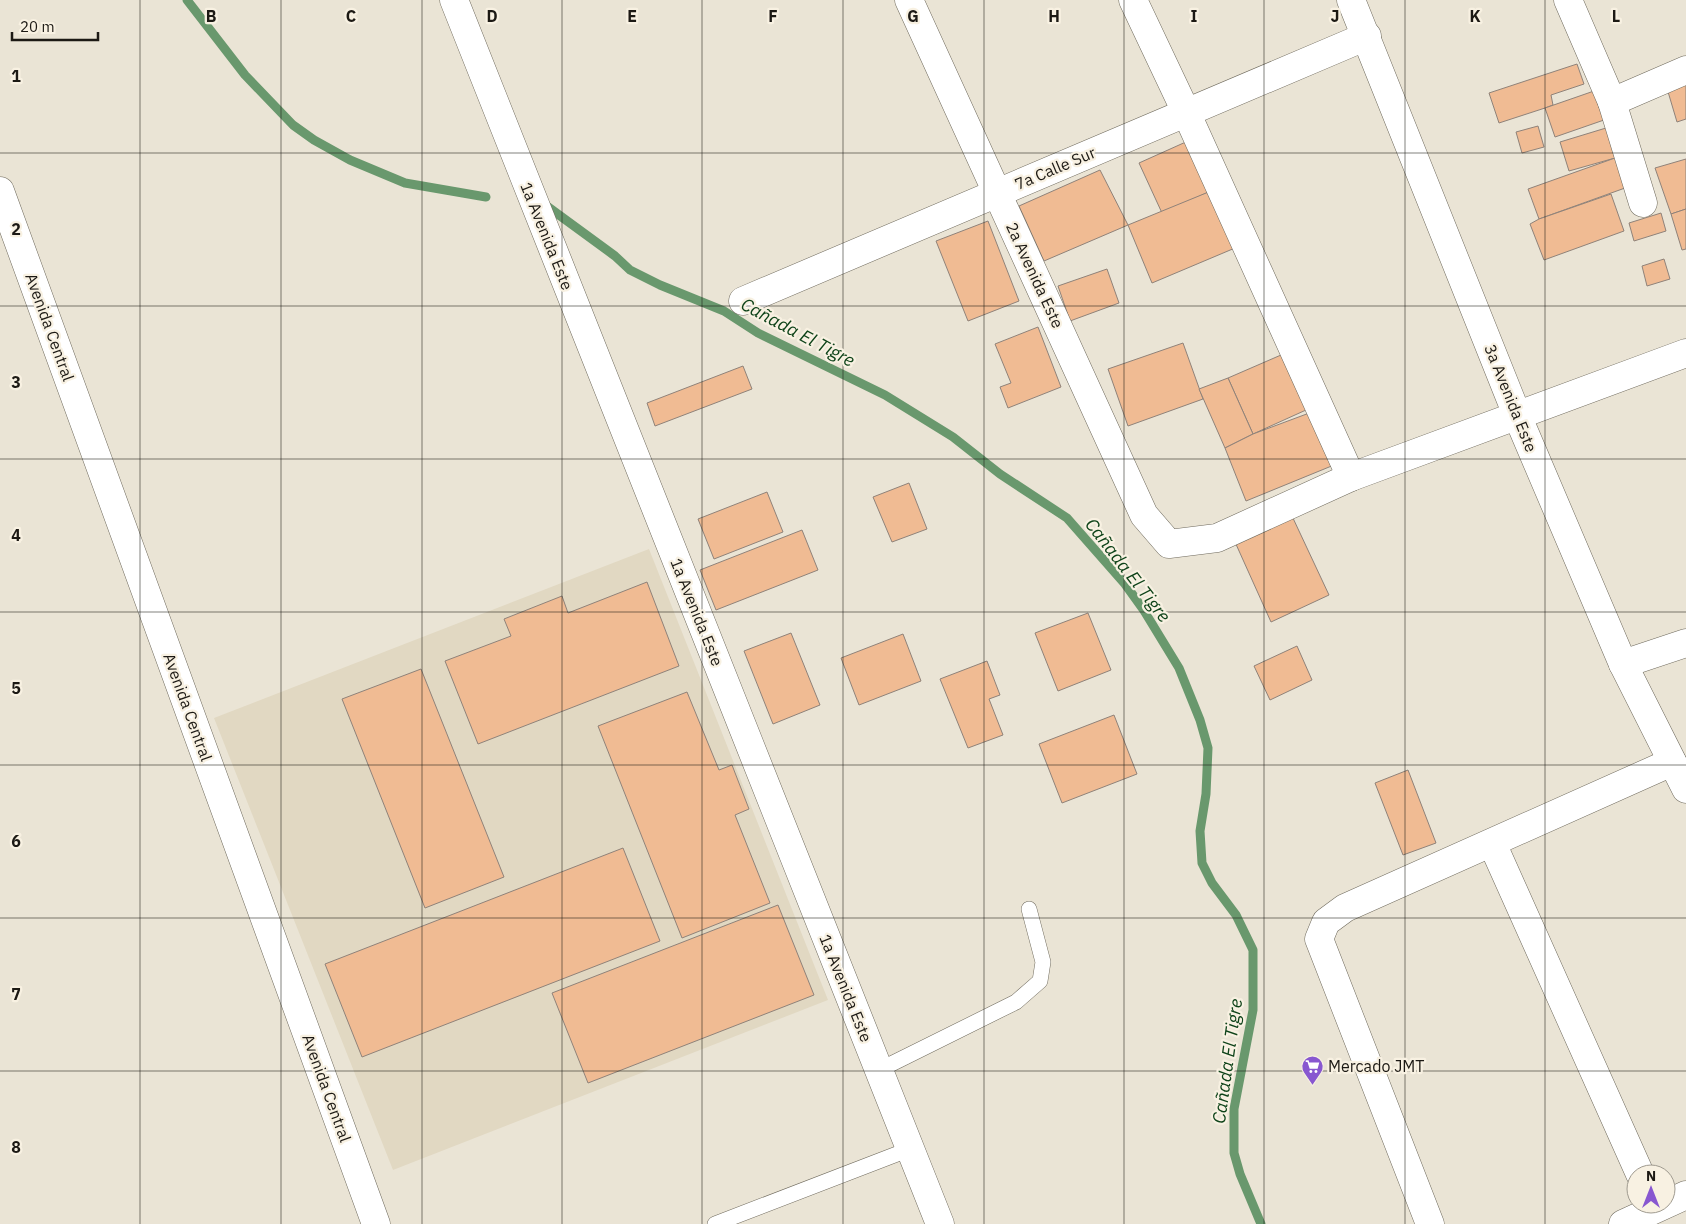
<svg xmlns="http://www.w3.org/2000/svg" width="1686" height="1224" font-family="'IBM Plex Sans',sans-serif">
<style>
.built{fill:#e1d8c2}
.lines{fill:none;stroke-linecap:round;stroke-linejoin:round}
.stream{stroke:#69986d;stroke-width:9}
.building{fill:#f0bb93;stroke:#8f8279}
.service-casing{stroke:#6f6a5d;stroke-width:16}
.minor-casing{stroke:#6f6a5d;stroke-width:29}
.service{stroke:#fff;stroke-width:15}
.minor{stroke:#fff;stroke-width:28}
.grid{fill:none;stroke:#1c1914;stroke-width:1;stroke-opacity:0.55}
.labels{text-anchor:middle;dominant-baseline:central;stroke-width:4.5;stroke-linejoin:round;paint-order:stroke}
.street-label{font-size:16px;fill:#1c1914;stroke:#f8f1e2}
.poi-label{font-size:16px;fill:#1c1914;stroke:#f8f1e2;text-anchor:start}
.water-label{font-size:18px;font-style:italic;fill:#0e4319;stroke:#f8f1e2}
.grid-label{font-size:16px;text-anchor:middle;font-weight:bold;fill:#1c1914;stroke:#f8f1e2;stroke-width:4.5;stroke-linejoin:round;paint-order:stroke}
</style>
<rect width="100%" height="100%" fill="#eae4d5"/>
<path class="built" d="M649 549 828 1000 393 1170 214 718Z"/>
<g class="lines">
<g class="stream">
<path d="M187 0 245 75 293 125 314 140 350 160 405 183 486 197"/>
<path d="M544 204 615 256 630 270 660 285 724 311 758 333 885 395 953 437 1000 474 1067 518 1125 584 1143 609 1179 668 1200 720 1208 748 1206 794 1200 831 1202 863 1212 883 1236 915 1253 950V1010L1234 1109V1153L1240 1174 1261 1224"/>
</g>
</g>
<g class="building">
<path d="M1577 64 1584 84 1551 95 1553 105 1545 108 1499 123 1489 93Z"/>
<path d="M1686 79V119L1677 122 1666 85Z"/>
<path d="M1594 91 1604 120 1555 137 1545 108Z"/>
<path d="M1538 126 1544 147 1522 153 1516 132Z"/>
<path d="M1606 128 1615 158 1569 171 1560 142Z"/>
<path d="M1188 141 1211 191 1162 213 1139 163Z"/>
<path d="M1615 158 1625 188 1539 219 1528 189Z"/>
<path d="M1686 159V209L1671 214 1655 168Z"/>
<path d="M1100 170 1128 225 1044 261 1019 206Z"/>
<path d="M1211 191 1235 248 1152 283 1128 225Z"/>
<path d="M1611 194 1624 231 1544 260 1530 224 1539 219Z"/>
<path d="M1686 209V249L1682 250 1671 214Z"/>
<path d="M1661 213 1666 231 1634 241 1629 223Z"/>
<path d="M988 221 1019 301 968 321 936 241Z"/>
<path d="M1664 259 1670 279 1647 286 1642 266Z"/>
<path d="M1107 269 1119 303 1070 321 1058 286Z"/>
<path d="M1038 327 1061 387 1008 408 1000 387 1011 383 995 344Z"/>
<path d="M1183 343 1203 399 1128 426 1108 369Z"/>
<path d="M1281 355 1306 410 1253 434 1228 378Z"/>
<path d="M743 366 752 389 655 426 647 403Z"/>
<path d="M1228 378 1253 434 1225 448 1199 389Z"/>
<path d="M1312 412 1334 465 1246 501 1225 448 1253 434Z"/>
<path d="M909 483 927 529 892 542 873 497Z"/>
<path d="M767 492 783 532 714 559 698 519Z"/>
<path d="M1292 516 1329 595 1271 622 1235 542Z"/>
<path d="M802 530 818 570 716 610 700 570Z"/>
<path d="M647 582 679 666 478 744 445 661 511 636 504 619 562 596 568 613Z"/>
<path d="M1088 613 1111 670 1058 691 1035 633Z"/>
<path d="M791 633 820 705 773 724 744 651Z"/>
<path d="M903 634 921 681 859 705 841 658Z"/>
<path d="M1297 646 1312 680 1270 700 1254 666Z"/>
<path d="M987 661 1000 695 989 699 1003 735 968 748 940 679Z"/>
<path d="M421 669 504 877 425 908 342 699Z"/>
<path d="M687 692 719 770 732 765 749 809 735 815 770 903 682 938 598 726Z"/>
<path d="M1114 715 1137 774 1062 803 1039 744Z"/>
<path d="M1408 770 1436 843 1403 855 1375 783Z"/>
<path d="M623 848 660 941 362 1057 325 964Z"/>
<path d="M778 905 814 995 588 1083 552 993Z"/>
</g>
<g class="lines">
<defs>
<g id="service">
<path d="M879 1070 1016 1002 1040 981 1043 962 1029 909"/>
<path d="M715 1224 910 1149"/>
</g>
<g id="minor">
<path d="M454 0 940 1224"/>
<path d="M909 0 1144 515 1169 544 1217 538 1351 477 1686 353"/>
<path d="M1133 0 1186 112 1351 477"/>
<path d="M1351 0 1517 415 1623 664 1686 789"/>
<path d="M1568 0 1612 102 1643 203"/>
<path d="M1612 102 1686 70"/>
<path d="M0 191 376 1224"/>
<path d="M743 301 1367 36"/>
<path d="M1623 664 1686 643"/>
<path d="M1492 843 1640 1174"/>
<path d="M1430 1224 1319 939 1326 922 1345 908 1672 762"/>
<path d="M1623 1224 1686 1195"/>
</g>
</defs>
<use href="#service" class="service-casing"/>
<use href="#minor" class="minor-casing"/>
<use href="#service" class="service"/>
<use href="#minor" class="minor"/>
</g>
<path class="grid" d="M140 0V1224M281 0V1224M422 0V1224M562 0V1224M702 0V1224M843 0V1224M984 0V1224M1124 0V1224M1264 0V1224M1405 0V1224M1545 0V1224M0 153H1686M0 306H1686M0 459H1686M0 612H1686M0 765H1686M0 918H1686M0 1071H1686"/>
<defs>
<symbol id="supermarket-pin" viewBox="-11 -11 22 30"><path d="M0 17L-7.5 6A9.5 9.5 0 1 1 7.5 6Z" fill="#8857d0" stroke="#f8f1e2"/><path d="M-6-5.5h2.5l.6 2H6L4.5 2H-2.5L-4.4-4H-6ZM-1.5 3.2a1.3 1.3 0 1 0 .1 0ZM3 3.2a1.3 1.3 0 1 0 .1 0Z" fill="#fff"/></symbol>
</defs>
<g fill-rule="evenodd">
<use href="#supermarket-pin" x="1300" y="1054" width="25" height="34"/>
</g>
<g class="labels">
<g class="street-label">
<text transform="translate(1055 168) rotate(-23)">7a Calle Sur</text>
<text transform="translate(547 236) rotate(68)">1a Avenida Este</text>
<text transform="translate(1035 275) rotate(65)">2a Avenida Este</text>
<text transform="translate(50 327) rotate(70)">Avenida Central</text>
<text transform="translate(1511 398) rotate(68)">3a Avenida Este</text>
<text transform="translate(697 612) rotate(68)">1a Avenida Este</text>
<text transform="translate(188 707) rotate(70)">Avenida Central</text>
<text transform="translate(846 988) rotate(68)">1a Avenida Este</text>
<text transform="translate(327 1088) rotate(70)">Avenida Central</text>
</g>
<g class="poi-label">
<text x="1328" y="1066">Mercado JMT</text>
</g>
<g class="water-label">
<text transform="translate(798 332) rotate(28)">Cañada El Tigre</text>
<text transform="translate(1128 570) rotate(52)">Cañada El Tigre</text>
<text transform="translate(1227 1061) rotate(-82)">Cañada El Tigre</text>
</g>
</g>
<g class="grid-label">
<text x="211" y="22">B</text>
<text x="351" y="22">C</text>
<text x="492" y="22">D</text>
<text x="632" y="22">E</text>
<text x="773" y="22">F</text>
<text x="913" y="22">G</text>
<text x="1054" y="22">H</text>
<text x="1194" y="22">I</text>
<text x="1335" y="22">J</text>
<text x="1475" y="22">K</text>
<text x="1616" y="22">L</text>
<text x="16" y="82">1</text>
<text x="16" y="235">2</text>
<text x="16" y="388">3</text>
<text x="16" y="541">4</text>
<text x="16" y="694">5</text>
<text x="16" y="847">6</text>
<text x="16" y="1000">7</text>
<text x="16" y="1153">8</text>
</g>
<g transform="translate(1651 1189)"><circle r="24" fill="#f8f1e2" stroke="#a09b90"/>
<path d="M0-4L9 19L0 12L-9 19Z" fill="#8857d0"/>
<text y="-8" font-size="14" font-weight="bold" text-anchor="middle" fill="#1c1914">N</text>
</g>
<path d="M12 32v8h86v-8" fill="none" stroke="#1c1914" stroke-width="2.5"/>
<text x="20" y="32" font-size="15" fill="#1c1914" stroke="#f8f1e2" stroke-width="4" paint-order="stroke">20 m</text>
</svg>
